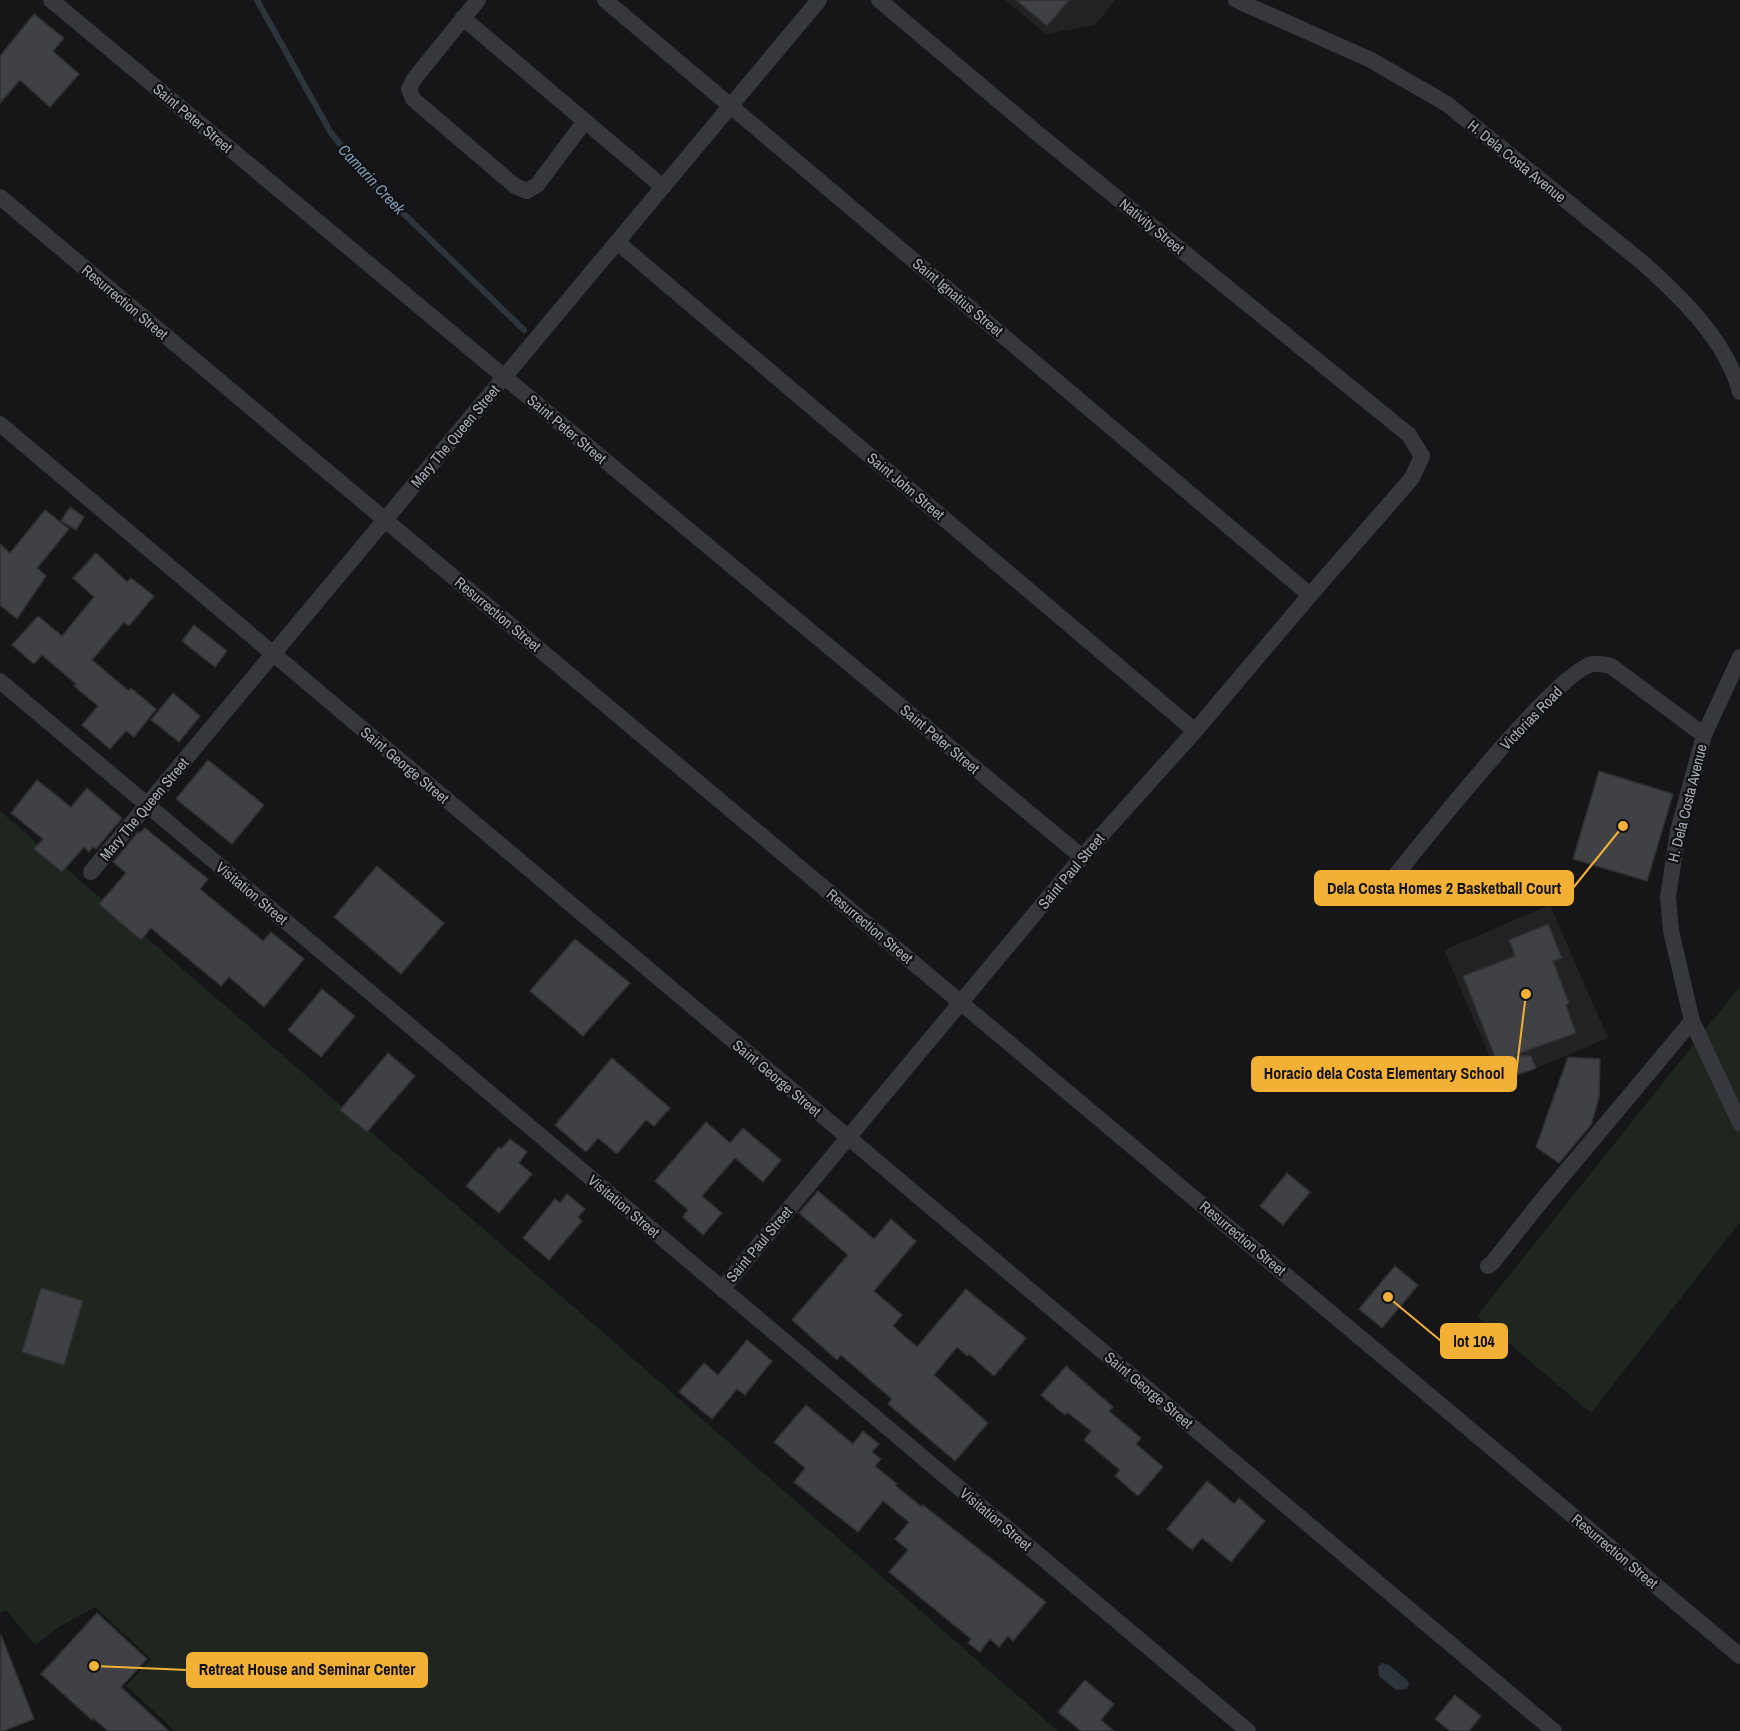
<svg xmlns="http://www.w3.org/2000/svg" width="1740" height="1731" font-family="'Archivo Narrow',sans-serif">
<style>
.built{fill:#222225}
.green{fill:#1e261f}
.water{fill:#2c353c}
.lines{fill:none;stroke-linecap:round;stroke-linejoin:round}
.stream{stroke:#2c353c;stroke-width:6}
.building{fill:#404145;stroke:#303034;stroke-width:1.5}
.street{stroke:#37383d;stroke-width:16}
.labels{text-anchor:middle;dominant-baseline:central;stroke-width:4.5;stroke-linejoin:round;paint-order:stroke}
.street-label{font-size:15px;fill:#a8adb8;stroke:#111113}
.water-label{font-size:16px;font-style:italic;fill:#7f9bb3;stroke:#111113}
.leader{fill:none;stroke:#f2b134;stroke-width:2}
.callout-dot{fill:#f2b134;stroke:#111113;stroke-width:2}
.callout{fill:#f2b134;stroke:#f2b134;stroke-width:2}
.callout-label{font-size:16px;text-anchor:middle;font-weight:bold;fill:#111}
</style>
<rect width="100%" height="100%" fill="#161618"/>
<g class="built">
<path d="M1005 0H1115L1095 25 1046 34Z"/>
<path d="M1550 905 1608 1038 1501 1083 1444 950Z"/>
</g>
<g class="green">
<path d="M0 811 614 1342 1058 1731H175L126 1686 151 1659 95 1607 61 1626 35 1645 6 1610 0 1613Z"/>
<path d="M1740 986V1222L1591 1413 1477 1316Z"/>
</g>
<path class="water" d="M1382 1663 1389 1665 1407 1680 1409 1683 1407 1689 1396 1690 1379 1676 1378 1666Z"/>
<g class="lines">
<path class="stream" d="M257 0 331 133 373 184 524 330"/>
</g>
<g class="building">
<path d="M1016 0H1069L1047 26Z"/>
<path d="M34 14 64 38 53 51 79 74 50 107 20 80 0 103V56Z"/>
<path d="M70 507 84 517 76 530 61 521Z"/>
<path d="M45 510 69 529 37 568 46 576 17 619 0 605V544L10 553Z"/>
<path d="M96 553 127 582 131 578 154 596 129 626 124 622 92 660 129 691 131 688 156 709 134 737 126 731 110 749 82 725 98 706 74 686 76 684 42 655 34 664 12 645 38 616 62 636 94 597 73 578Z"/>
<path d="M194 625 227 651 215 667 182 641Z"/>
<path d="M173 693 200 716 179 742 151 720Z"/>
<path d="M208 760 264 805 232 844 176 799Z"/>
<path d="M1599 771 1673 794 1647 881 1573 859Z"/>
<path d="M37 780 71 807 87 788 122 818 96 849 93 847 89 852 84 847 62 872 34 849 43 839 11 813Z"/>
<path d="M145 828 208 879 200 889 263 941 271 932 304 959 264 1007 229 977 221 986 151 928 141 940 99 904 126 873 113 862 138 832 140 833Z"/>
<path d="M377 866 444 923 401 974 334 917Z"/>
<path d="M1548 924 1562 958 1553 961 1569 1003 1566 1005 1576 1033 1515 1055 1531 1056 1536 1068 1504 1080 1463 976 1515 956 1509 940Z"/>
<path d="M575 939 630 983 583 1036 530 991Z"/>
<path d="M322 989 355 1016 321 1057 288 1030Z"/>
<path d="M388 1053 415 1076 367 1132 340 1110Z"/>
<path d="M1568 1057 1600 1059 1599 1098 1591 1125 1559 1163 1536 1147Z"/>
<path d="M612 1058 670 1108 654 1126 646 1120 617 1154 598 1138 586 1152 555 1125Z"/>
<path d="M706 1122 730 1143 743 1128 781 1160 763 1182 735 1158 702 1196 722 1213 703 1235 683 1217 688 1210 655 1181Z"/>
<path d="M510 1139 527 1152 519 1163 532 1174 499 1213 466 1186 499 1147 501 1149Z"/>
<path d="M1287 1173 1310 1192 1283 1225 1260 1206Z"/>
<path d="M818 1191 874 1239 891 1219 916 1241 874 1291 902 1315 893 1326 917 1347 966 1289 1026 1338 994 1376 969 1354 967 1356 957 1347 934 1375 988 1423 955 1461 888 1404 892 1399 872 1382 841 1355 837 1360 792 1320 848 1255 799 1213Z"/>
<path d="M567 1194 585 1209 578 1217 582 1221 549 1260 523 1238 555 1199 560 1203Z"/>
<path d="M1395 1266 1418 1285 1382 1328 1359 1309Z"/>
<path d="M41 1288 83 1301 64 1365 22 1352Z"/>
<path d="M747 1340 772 1361 745 1395 737 1389 712 1419 679 1392 704 1363 718 1375Z"/>
<path d="M1066 1366 1113 1407 1109 1411 1141 1438 1136 1444 1163 1467 1138 1496 1115 1476 1120 1470 1084 1440 1091 1431 1067 1412 1065 1415 1041 1395Z"/>
<path d="M806 1405 853 1444 863 1431 879 1444 872 1452 881 1459 875 1466 897 1484 896 1486 922 1507 923 1505 1046 1602 1013 1641 1008 1636 999 1647 990 1639 980 1652 968 1643 971 1639 889 1572 908 1550 895 1539 909 1522 883 1501 858 1532 794 1482 805 1468 774 1442Z"/>
<path d="M1207 1481 1234 1504 1239 1498 1265 1521 1231 1562 1202 1538 1192 1550 1167 1529Z"/>
<path d="M97 1613 147 1659 121 1687 169 1731H108L93 1718 92 1720 41 1674Z"/>
<path d="M1 1635 34 1719 3 1731H0Z"/>
<path d="M1085 1680 1114 1704 1101 1720 1114 1731H1081L1058 1712Z"/>
<path d="M1455 1695 1481 1716 1469 1731H1450L1435 1719Z"/>
</g>
<g class="lines">
<g class="street">
<path d="M51 0 1082 857"/>
<path d="M478 0 414 79 409 89 413 99 515 186 527 191 537 185 585 121"/>
<path d="M605 0 1310 595"/>
<path d="M1236 0 1371 60 1447 104 1643 263C1681 297 1726 340 1740 392"/>
<path d="M463 18 663 187"/>
<path d="M0 197 1740 1656"/>
<path d="M617 242 1195 731"/>
<path d="M0 424 1554 1731"/>
<path d="M1740 657 1704 735 1678 831 1668 897 1671 931 1692 1021 1740 1123"/>
<path d="M0 681 1248 1731"/>
<path d="M91 872 819 0"/>
<path d="M1389 883C1419 847 1558 669 1593 664 1598 663 1606 665 1611 666L1704 735"/>
<path d="M1488 1266 1493 1262 1538 1205 1692 1021"/>
<path d="M722 1289 1082 857 1195 731 1310 595 1412 478 1422 456 1409 435 1037 133 879 0"/>
</g>
</g>
<g class="labels">
<g class="street-label">
<text transform="translate(193 118) rotate(40)">Saint Peter Street</text>
<text transform="translate(1517 161) rotate(39)">H. Dela Costa Avenue</text>
<text transform="translate(1152 226) rotate(39)">Nativity Street</text>
<text transform="translate(958 297) rotate(40)">Saint Ignatius Street</text>
<text transform="translate(125 302) rotate(40)">Resurrection Street</text>
<text transform="translate(567 429) rotate(40)">Saint Peter Street</text>
<text transform="translate(455 436) rotate(-50)">Mary The Queen Street</text>
<text transform="translate(906 486) rotate(40)">Saint John Street</text>
<text transform="translate(498 614) rotate(40)">Resurrection Street</text>
<text transform="translate(1531 718) rotate(-46)">Victorias Road</text>
<text transform="translate(940 739) rotate(40)">Saint Peter Street</text>
<text transform="translate(405 765) rotate(40)">Saint George Street</text>
<text transform="translate(1687 803) rotate(-76)">H. Dela Costa Avenue</text>
<text transform="translate(144 809) rotate(-50)">Mary The Queen Street</text>
<text transform="translate(1071 871) rotate(-50)">Saint Paul Street</text>
<text transform="translate(252 893) rotate(40)">Visitation Street</text>
<text transform="translate(870 926) rotate(40)">Resurrection Street</text>
<text transform="translate(777 1078) rotate(40)">Saint George Street</text>
<text transform="translate(624 1206) rotate(40)">Visitation Street</text>
<text transform="translate(1243 1238) rotate(40)">Resurrection Street</text>
<text transform="translate(759 1244) rotate(-50)">Saint Paul Street</text>
<text transform="translate(1149 1390) rotate(40)">Saint George Street</text>
<text transform="translate(996 1519) rotate(40)">Visitation Street</text>
<text transform="translate(1615 1551) rotate(40)">Resurrection Street</text>
</g>
<g class="water-label">
<text transform="translate(372 179) rotate(47)">Camarin Creek</text>
</g>
</g>
<path class="leader" d="M1623 826L1573 888M1526 994L1516 1074M1388 1297L1441 1341M94 1666L187 1670"/>
<g class="callout-dot">
<circle cx="1623" cy="826" r="6"/>
<circle cx="1526" cy="994" r="6"/>
<circle cx="1388" cy="1297" r="6"/>
<circle cx="94" cy="1666" r="6"/>
</g>
<g class="callout">
<rect x="1315" y="871" width="258" height="34" rx="6"/>
<rect x="1252" y="1057" width="264" height="34" rx="6"/>
<rect x="1441" y="1324" width="66" height="34" rx="6"/>
<rect x="187" y="1653" width="240" height="34" rx="6"/>
</g>
<g class="callout-label">
<text x="1444" y="894">Dela Costa Homes 2 Basketball Court</text>
<text x="1384" y="1079">Horacio dela Costa Elementary School</text>
<text x="1474" y="1347">lot 104</text>
<text x="307" y="1675">Retreat House and Seminar Center</text>
</g>
</svg>
